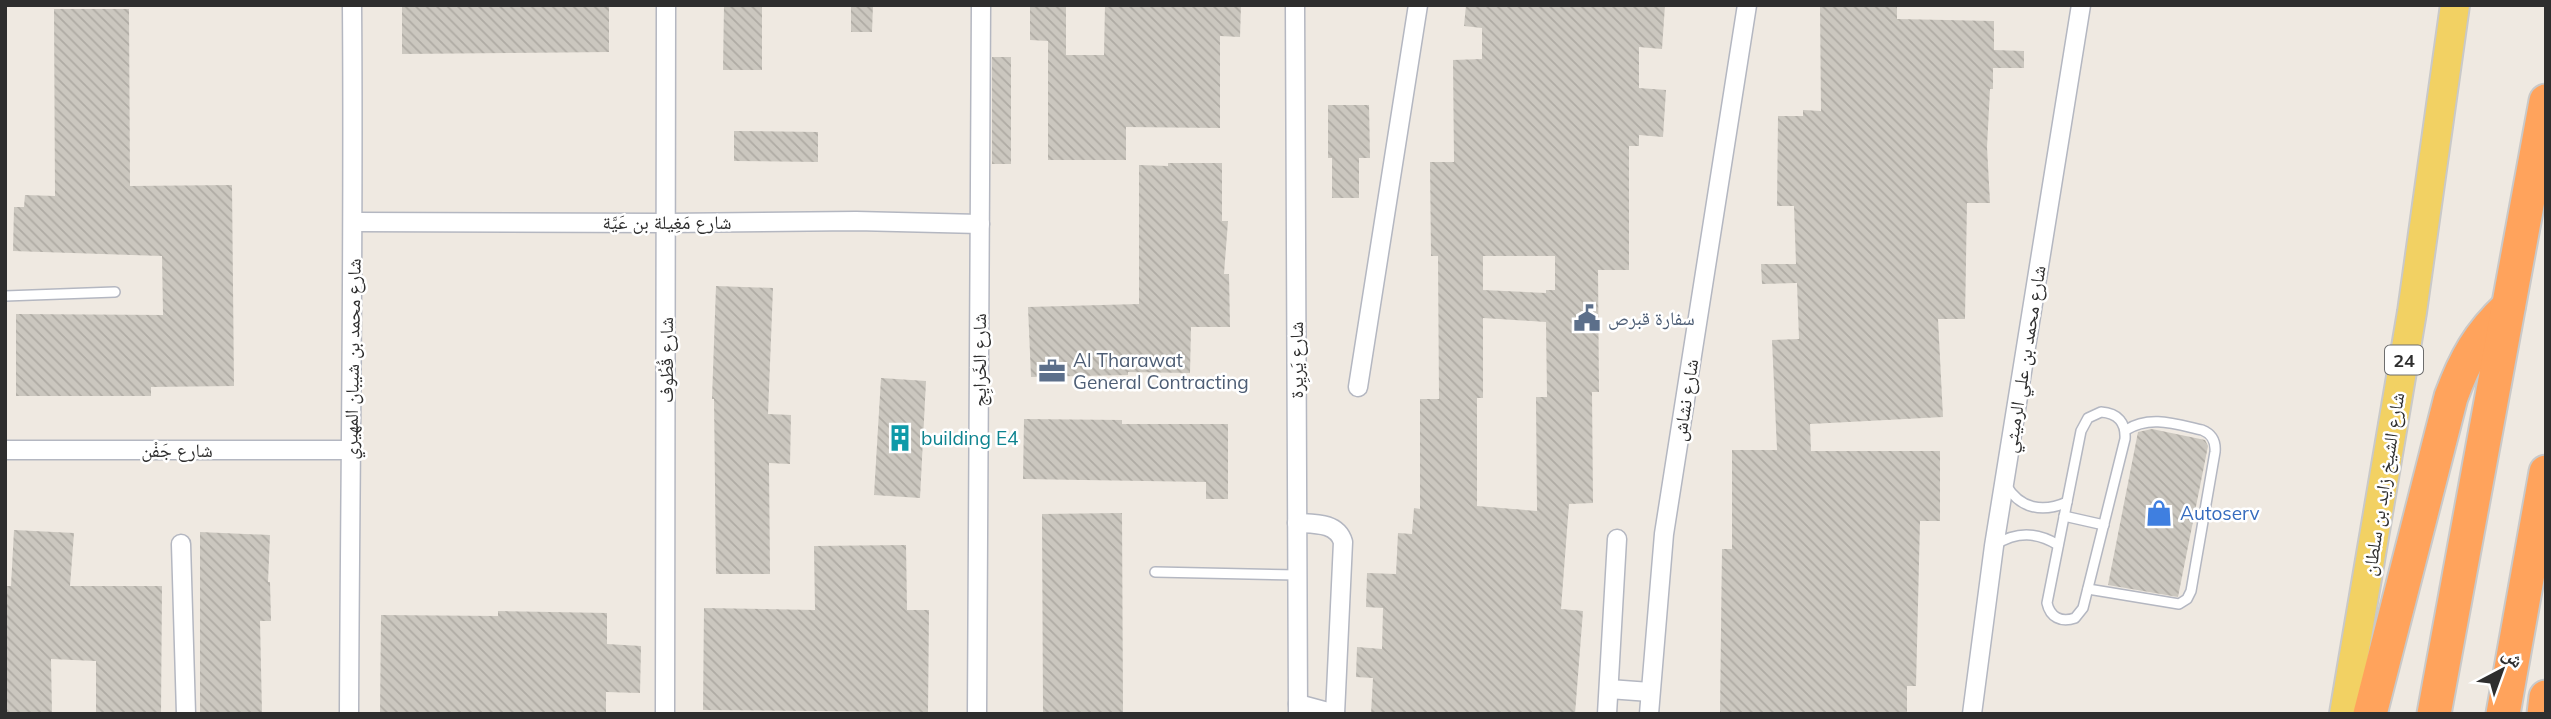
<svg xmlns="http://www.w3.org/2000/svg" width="2551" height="719" font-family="Mulish,'Noto Naskh Arabic',sans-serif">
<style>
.building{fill:url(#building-back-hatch);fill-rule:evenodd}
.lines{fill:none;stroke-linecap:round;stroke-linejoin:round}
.lane-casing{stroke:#b4b7c1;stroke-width:12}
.street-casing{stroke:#b4b7c1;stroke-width:21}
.primary-casing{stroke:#c9c9c9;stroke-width:32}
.highway-casing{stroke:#c9c9c9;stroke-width:37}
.lane{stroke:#fff;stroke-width:9}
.street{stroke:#fff;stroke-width:18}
.primary{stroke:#f2d163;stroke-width:28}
.highway{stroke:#ffa35c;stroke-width:33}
.labels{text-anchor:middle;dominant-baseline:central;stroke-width:5;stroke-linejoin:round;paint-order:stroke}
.shield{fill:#fff;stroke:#6d6d6d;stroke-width:2}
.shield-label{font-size:18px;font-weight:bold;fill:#2e2e2e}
.street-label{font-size:19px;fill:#2e2e2e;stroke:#fff}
.service-label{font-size:19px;fill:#4e5e75;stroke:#fff;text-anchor:start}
.culture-label{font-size:19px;fill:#0d838f;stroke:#fff;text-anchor:start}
.shop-label{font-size:19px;fill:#366cbe;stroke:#fff;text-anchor:start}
</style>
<defs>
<pattern id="building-back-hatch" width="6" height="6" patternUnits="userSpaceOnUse" patternTransform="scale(1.75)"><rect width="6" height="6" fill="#cbc7bf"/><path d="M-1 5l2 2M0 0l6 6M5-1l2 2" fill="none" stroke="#afaba4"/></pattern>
</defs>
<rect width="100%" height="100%" fill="#efe9e1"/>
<g class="building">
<path d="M402 5H609V52L402 54Z"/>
<path d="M724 5H762V70H723Z"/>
<path d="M851 5H873L872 32H851Z"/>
<path d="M1030 5H1066V55H1104L1105 5H1241L1240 37 1220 36V128L1126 127V160H1048V41L1030 40Z"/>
<path d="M1466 5H1665L1662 49 1639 47V88L1666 90 1663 137 1639 135V146H1629V270H1598L1599 392H1592L1593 503 1569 504 1561 609 1583 611 1575 714H1371L1373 678 1356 677 1357 647 1382 649 1383 608 1366 607 1367 573 1396 574 1398 533 1412 534 1414 508 1420 509V399H1439L1438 256H1431L1430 162H1454L1453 60 1482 59V28L1464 26ZM1483 256H1555V290H1546V293L1483 290ZM1483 318 1546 322 1547 397H1536L1537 511 1477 506V398H1483Z"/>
<path d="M1820 5H1897V19L1994 21V50L2024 51V68H1993V89H1990L1987 147 1990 203H1967L1965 319H1938L1943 417 1810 424 1811 451H1940V521H1920L1916 686H1907V714H1720L1722 549H1732V450H1777L1772 340 1799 339 1797 283 1762 284 1761 264H1796L1794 206H1777L1778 116H1803V110L1821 111Z"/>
<path d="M54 9H129L130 186 232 185 234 386 151 387V396H16V314L163 315 162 256 13 251 14 207H24L25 195 55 196Z"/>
<rect x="992" y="57" width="19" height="107"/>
<path d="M1328 105H1369L1370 158H1359V198H1332V158H1328Z"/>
<path d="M734 131 818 132V162L734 161Z"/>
<path d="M1168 163H1222V221H1228L1224 274H1229L1230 327H1191L1190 373 1128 372V375L1031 377 1028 307 1139 304V165L1168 166Z"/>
<path d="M716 286 773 288 768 414 791 415 790 464 769 463 770 574H716L714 399H712Z"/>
<path d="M881 378 926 381 920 498 874 495Z"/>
<path d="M1024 419 1122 420V424H1228V499H1206V482L1023 479Z"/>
<path d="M2152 429 2205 440 2208 446 2178 597 2108 585 2138 432Z"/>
<path d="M1122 513 1123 714H1043L1042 514Z"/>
<path d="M14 530 74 533 70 586H162L161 714H96V661L51 659 52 714H5V586H11Z"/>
<path d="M200 532 270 535 268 582H270L271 621H260L262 714H200Z"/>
<path d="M906 545 907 610H929L928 712 703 710 704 608 815 610 814 546Z"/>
<path d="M498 611 607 613V644L641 646 640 693 606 692V714H380L381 615 498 616Z"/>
</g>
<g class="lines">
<defs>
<g id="lane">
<path d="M5 296 115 292"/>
<path d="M2101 412C2118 413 2126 423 2125 439L2083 608 2075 618C2061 623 2050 617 2047 603L2081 431 2088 418Z"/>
<path d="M2006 485C2020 509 2043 513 2067 502"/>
<path d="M2064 516 2104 525"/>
<path d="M1995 545C2017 531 2037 532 2058 545"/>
<path d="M1155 572 1297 575"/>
<path d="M2088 589 2179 604 2187 599 2191 591 2215 452C2216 441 2212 434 2202 430 2175 424 2150 415 2126 430"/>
</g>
<g id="street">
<path d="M1295 5 1298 714"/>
<path d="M354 222 666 223 856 221 980 224"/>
<path d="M1358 387 1418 5"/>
<path d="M5 450H350"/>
<path d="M1297 523C1314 524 1337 522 1343 542L1335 714"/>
<path d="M181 544 186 714"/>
<path d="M1609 689 1650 692"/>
<path d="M1298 704 1335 714"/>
<path d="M349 714C350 478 354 241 352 5"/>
<path d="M665 714 666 5"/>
<path d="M977 714 981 5"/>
<path d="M1607 714 1617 539"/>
<path d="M1649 714 1664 534 1747 5"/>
<path d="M1972 714 1994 546 2081 5"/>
</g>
<path id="primary" d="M2344 714 2412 312 2455 5"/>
<g id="highway">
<path d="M2370 714 2451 397C2465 359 2479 334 2508 307"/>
<path d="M2434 714 2546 101"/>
<path d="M2503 714 2546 472"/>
<path d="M2544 714 2546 697"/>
</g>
</defs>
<use href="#lane" class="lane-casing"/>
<use href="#street" class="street-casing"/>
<use href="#primary" class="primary-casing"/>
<use href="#highway" class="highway-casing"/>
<use href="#lane" class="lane"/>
<use href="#street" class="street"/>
<use href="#primary" class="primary"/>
<use href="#highway" class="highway"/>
</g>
<defs>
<symbol id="civic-bare" viewBox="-9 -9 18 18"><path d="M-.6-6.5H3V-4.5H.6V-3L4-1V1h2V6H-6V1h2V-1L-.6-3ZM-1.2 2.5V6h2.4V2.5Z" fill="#5c6f8a" stroke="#fff" stroke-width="2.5" paint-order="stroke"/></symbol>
<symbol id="office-bare" viewBox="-9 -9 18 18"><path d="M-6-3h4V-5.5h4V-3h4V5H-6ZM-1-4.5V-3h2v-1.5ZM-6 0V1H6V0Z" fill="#5c6f8a" stroke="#fff" stroke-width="2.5" paint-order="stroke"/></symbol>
<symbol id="building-bare" viewBox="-9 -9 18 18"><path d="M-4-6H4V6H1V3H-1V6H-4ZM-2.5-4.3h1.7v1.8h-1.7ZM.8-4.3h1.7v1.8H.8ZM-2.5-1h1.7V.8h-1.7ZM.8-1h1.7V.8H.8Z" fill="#0f9aa8" stroke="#fff" stroke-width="2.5" paint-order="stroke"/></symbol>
<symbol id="shop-bare" viewBox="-9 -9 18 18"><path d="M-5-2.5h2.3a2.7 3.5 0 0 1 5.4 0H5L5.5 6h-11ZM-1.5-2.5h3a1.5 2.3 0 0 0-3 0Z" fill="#3f7fe0" stroke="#fff" stroke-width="2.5" paint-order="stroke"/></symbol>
</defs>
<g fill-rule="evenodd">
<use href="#civic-bare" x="1568" y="299" width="38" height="38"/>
<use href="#office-bare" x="1033" y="352" width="38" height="38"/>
<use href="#building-bare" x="881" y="419" width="38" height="38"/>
<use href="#shop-bare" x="2140" y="494" width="38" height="38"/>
</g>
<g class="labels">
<rect class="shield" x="2385" y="345.5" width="38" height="29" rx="5"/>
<g class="shield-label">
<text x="2404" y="360">24</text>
</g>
<g class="street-label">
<text x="667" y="222">شارع مَغِيلة بن عَيَّة</text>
<text transform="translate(352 359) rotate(-89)">شارع محمد بن شيبان المهيري</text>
<text transform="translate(2024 359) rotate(-81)">شارع محمد بن علي الرميثي</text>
<text transform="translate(666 360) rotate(-90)">شارع قُطُوف</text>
<text transform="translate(979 360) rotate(-90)">شارع الخَرايِج</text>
<text transform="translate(1296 360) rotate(-90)">شارع يَريِرة</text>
<text transform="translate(1685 400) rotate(-81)">شارع نشاش</text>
<text x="177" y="450">شارع جَفْن</text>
<text transform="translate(2383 484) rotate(-81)">شارع الشيخ زايد بن سلطان</text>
</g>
<g class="service-label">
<text x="1608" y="318">سفارة قبرص</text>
<text x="1073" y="360">Al Tharawat<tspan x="1073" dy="22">General Contracting</tspan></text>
</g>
<g class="culture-label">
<text x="921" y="438">building E4</text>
</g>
<g class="shop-label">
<text x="2180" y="513">Autoserv</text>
</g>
</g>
<rect width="2551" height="719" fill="none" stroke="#2e2e2e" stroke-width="14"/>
<g transform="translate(2502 670) rotate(41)" stroke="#ffffff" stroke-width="5" paint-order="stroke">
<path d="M0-5L12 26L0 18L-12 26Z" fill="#2e2e2e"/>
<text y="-10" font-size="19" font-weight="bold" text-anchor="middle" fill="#2e2e2e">ش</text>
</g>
</svg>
